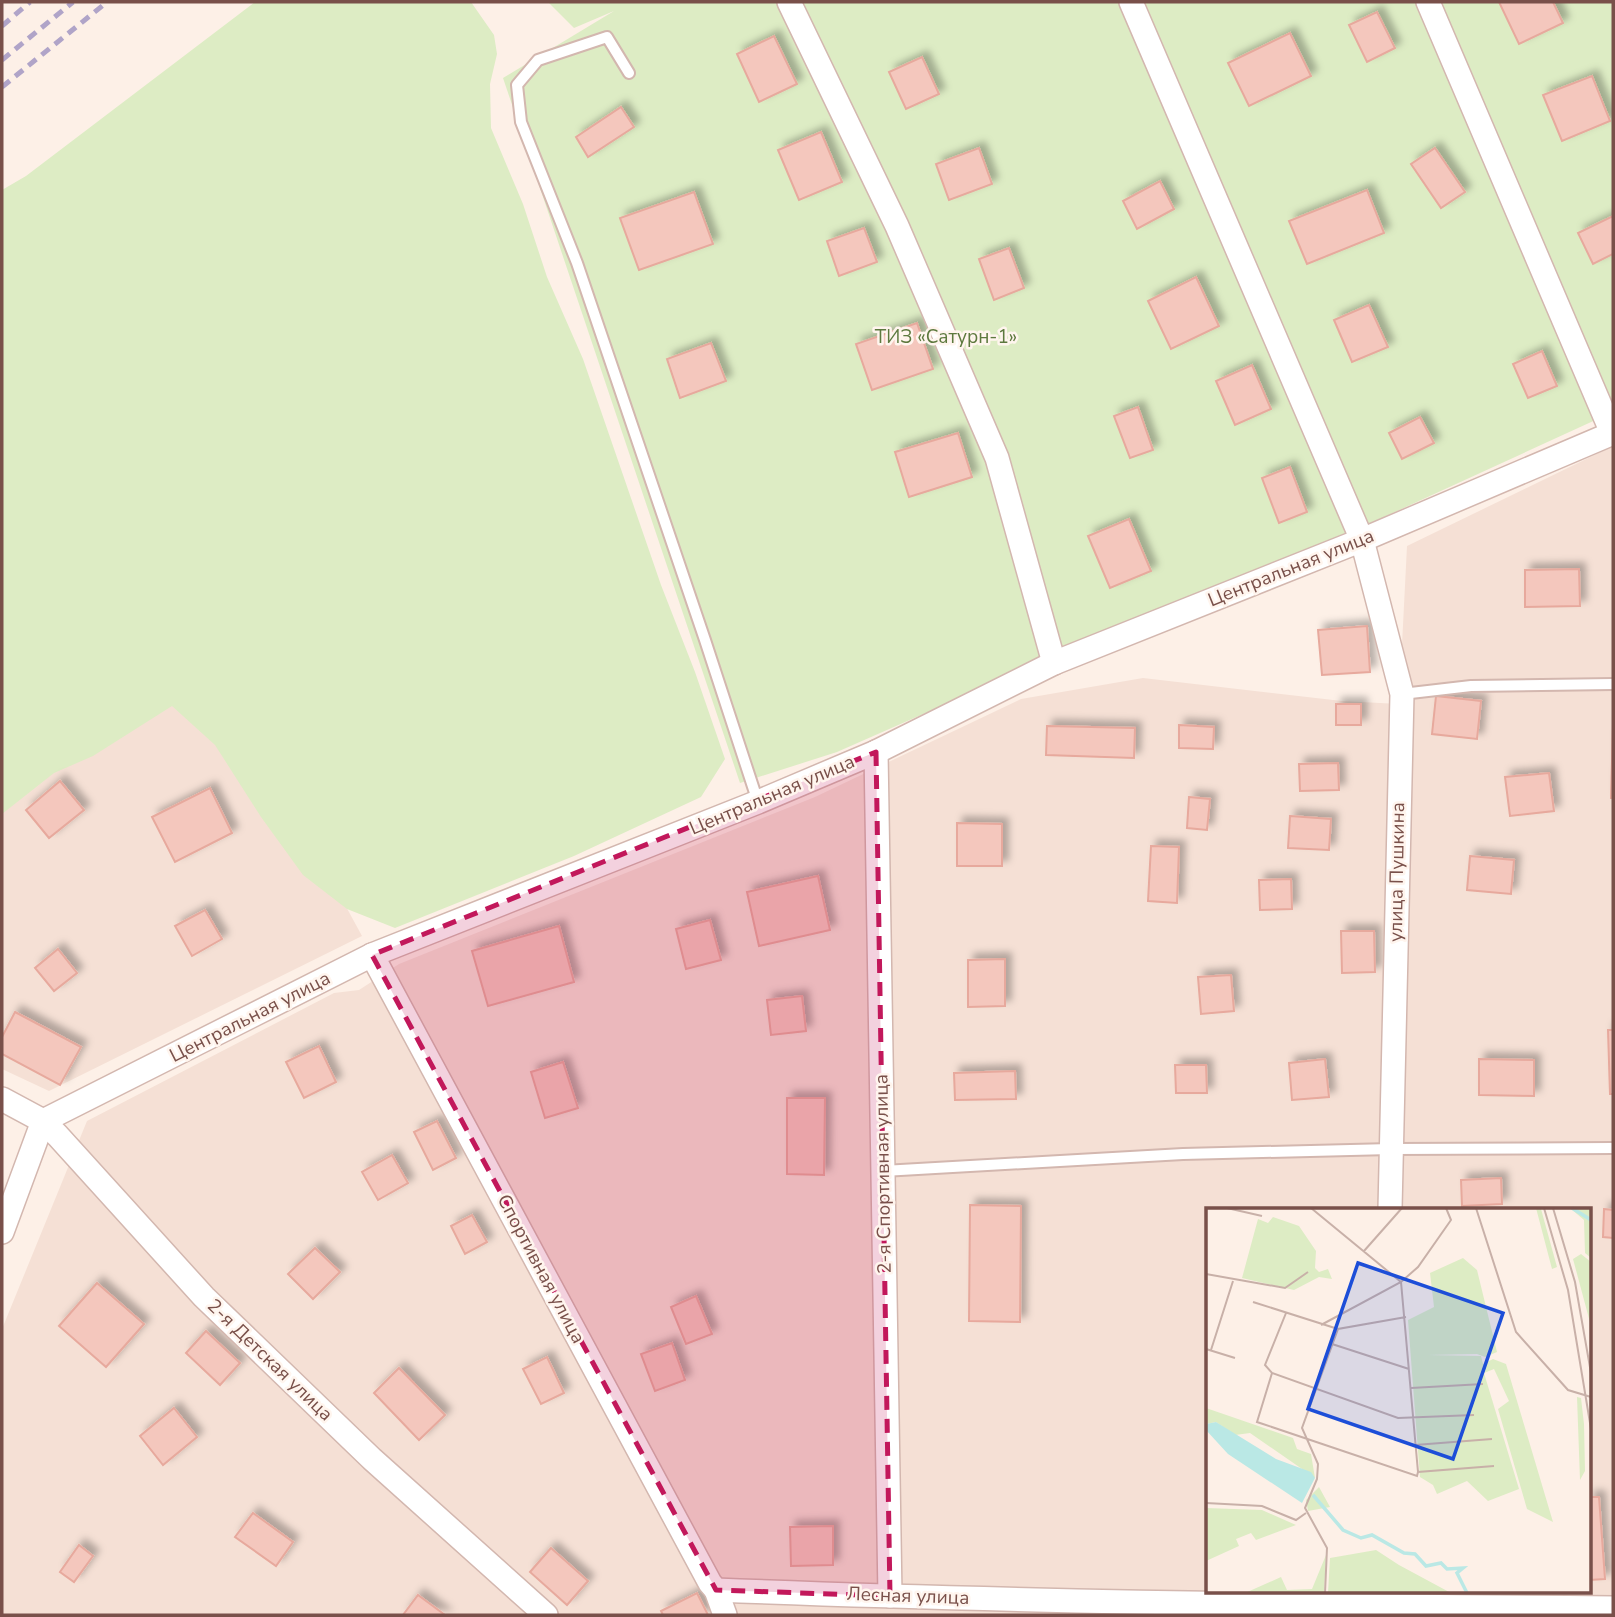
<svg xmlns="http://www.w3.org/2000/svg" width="1615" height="1617" font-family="'Nunito Sans',sans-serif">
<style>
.residential{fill:#f5e0d5;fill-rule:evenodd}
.green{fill:#ddecc4}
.building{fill:#f4c7bd;stroke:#e7a99d;stroke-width:2;filter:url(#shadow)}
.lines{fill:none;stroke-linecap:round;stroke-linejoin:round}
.service-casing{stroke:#d3b7af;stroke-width:14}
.minor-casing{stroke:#d3b7af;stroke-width:26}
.service{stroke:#fff;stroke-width:10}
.minor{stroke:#fff;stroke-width:23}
.rail{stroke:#b0a4c8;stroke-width:5;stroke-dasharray:10 7;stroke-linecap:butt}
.marked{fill:#c2185b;fill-opacity:0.2;stroke:#c2185b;stroke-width:5;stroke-dasharray:14 9;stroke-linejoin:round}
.labels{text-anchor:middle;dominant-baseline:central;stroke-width:5;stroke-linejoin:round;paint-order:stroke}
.park-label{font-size:19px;fill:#5d793e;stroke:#fff5ee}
.street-label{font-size:19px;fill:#79504a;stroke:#fff5ee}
.inset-river{fill:none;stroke:#bae8e5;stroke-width:3.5}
.inset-road{fill:none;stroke:#c8b0a8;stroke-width:2}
.view{fill:#1d4ed8;fill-opacity:0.15;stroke:#1d4ed8;stroke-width:3.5}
.inset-edge{fill:none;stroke:#79504a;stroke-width:3.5}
</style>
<defs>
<filter id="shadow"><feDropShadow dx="6" dy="-6" stdDeviation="3.5" flood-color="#0004"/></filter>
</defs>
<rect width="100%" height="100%" fill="#fdf0e7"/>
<g class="residential">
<path d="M1613 446V1615H2V1329L87 1121 334 993 359 990 399 964 815 797 1021 699 1143 678 1342 701 1399 704 1407 546ZM1207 1209H1589V1591H1207Z"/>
<path d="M215 666 362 936 49 1091 2 1069V784Z"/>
</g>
<g class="green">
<path d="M255 2H471L494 35 497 54 490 84 491 128 523 204 547 277 583 359 661 585 695 672 725 759 701 797 574 856 395 928 347 909 303 875 261 817 215 745 172 706 93 756 54 773 2 814V190L26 176Z"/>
<path d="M548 2H1613V412L1384 517 1114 630 837 752 740 783 503 78 614 11 574 28Z"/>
</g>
<g class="building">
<path d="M1499 2H1553L1563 23 1519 44Z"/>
<path d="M1377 12 1395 48 1367 62 1349 25Z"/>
<path d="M1290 33 1311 76 1249 106 1228 63Z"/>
<path d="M774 36 797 84 759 102 737 54Z"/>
<path d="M922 57 939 94 906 109 889 72Z"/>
<path d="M1592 76 1610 121 1562 141 1543 95Z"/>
<path d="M621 107 634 127 588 157 576 137Z"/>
<path d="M821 132 842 182 799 200 778 150Z"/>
<path d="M979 148 992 184 949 200 936 164Z"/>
<path d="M1435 148 1465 192 1441 208 1411 164Z"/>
<path d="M1160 181 1174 209 1137 229 1123 201Z"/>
<path d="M1367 190 1384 233 1307 264 1289 221Z"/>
<path d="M694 192 713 244 639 270 620 218Z"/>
<path d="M1613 216V254L1593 264 1578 233Z"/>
<path d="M864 228 877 262 839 276 827 241Z"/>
<path d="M1009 248 1024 288 994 300 979 259Z"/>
<path d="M1196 277 1219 326 1171 349 1148 301Z"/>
<path d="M1369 305 1388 347 1352 362 1334 320Z"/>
<path d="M917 323 933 369 872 390 856 344Z"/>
<path d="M711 343 726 381 680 398 667 359Z"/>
<path d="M1542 351 1557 386 1528 398 1513 364Z"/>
<path d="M1252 365 1271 409 1235 425 1216 381Z"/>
<path d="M1138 407 1153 450 1130 458 1114 416Z"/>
<path d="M1420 417 1434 443 1402 459 1389 433Z"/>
<path d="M958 433 972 477 909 497 895 452Z"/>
<path d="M1290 467 1307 512 1279 523 1262 478Z"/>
<path d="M1129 519 1151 571 1110 588 1088 536Z"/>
<path d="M1579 569 1580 606 1525 607V570Z"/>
<path d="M1367 626 1370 672 1322 675 1318 630Z"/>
<path d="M1436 696 1481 701 1477 739 1432 734Z"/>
<rect x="1336" y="704" width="25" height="21"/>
<path d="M1613 723V798H1611Z"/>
<path d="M1179 725 1214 727 1213 749 1179 748Z"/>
<path d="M1047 726 1135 728 1134 758 1046 755Z"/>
<path d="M1338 763 1339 790 1300 791 1299 764Z"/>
<path d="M1549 773 1554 811 1510 816 1505 777Z"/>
<path d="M60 781 84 810 49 838 26 810Z"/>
<path d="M210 788 232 833 175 862 152 817Z"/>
<path d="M1189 797 1210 799 1207 830 1187 828Z"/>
<path d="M1290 816 1331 819 1329 850 1288 848Z"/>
<path d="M957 823 1002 824V866H957Z"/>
<path d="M1151 846 1179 847 1177 903 1148 901Z"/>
<path d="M1470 856 1514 860 1511 894 1467 890Z"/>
<path d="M818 876 830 930 759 946 747 892Z"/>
<path d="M1291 879 1292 909 1260 910 1259 880Z"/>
<path d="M205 910 222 939 192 956 175 926Z"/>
<path d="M710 920 721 960 686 969 676 929Z"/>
<path d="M559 926 574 982 488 1006 472 951Z"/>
<path d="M1341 931H1374L1375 972 1342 973Z"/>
<path d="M58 949 77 973 54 991 35 968Z"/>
<path d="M1005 959V1006L968 1007V960Z"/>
<path d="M1231 975 1234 1011 1201 1014 1198 977Z"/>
<path d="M802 996 806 1031 771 1035 767 1000Z"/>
<path d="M15 1012 81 1047 60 1085 2 1054V1037Z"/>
<path d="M1608 1030H1613V1094H1610Z"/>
<path d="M319 1046 336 1082 304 1098 286 1062Z"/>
<path d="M1325 1059 1329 1097 1292 1100 1289 1063Z"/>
<path d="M1479 1059 1534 1060V1096L1479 1095Z"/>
<path d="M563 1062 578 1108 545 1118 531 1072Z"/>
<path d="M1175 1065H1206L1207 1093H1176Z"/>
<path d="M1015 1071 1016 1099 955 1100 954 1073Z"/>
<path d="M787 1098H825L824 1175 787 1174Z"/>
<path d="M437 1121 456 1158 433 1170 414 1132Z"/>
<path d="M392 1155 408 1183 378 1200 362 1172Z"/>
<path d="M1501 1178 1502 1204 1462 1206 1461 1180Z"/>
<path d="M970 1205 1021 1206 1020 1322 969 1321Z"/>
<path d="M1604 1209 1613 1210V1238L1603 1237Z"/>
<path d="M472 1215 487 1242 465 1254 451 1226Z"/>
<path d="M315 1248 340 1272 313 1299 288 1274Z"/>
<path d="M97 1283 144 1324 106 1367 59 1326Z"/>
<path d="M696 1296 712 1334 686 1344 671 1307Z"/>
<path d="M206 1331 240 1363 220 1385 186 1353Z"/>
<path d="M672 1343 685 1380 655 1391 641 1354Z"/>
<path d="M547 1357 564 1393 541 1404 523 1369Z"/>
<path d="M399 1368 445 1415 419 1440 374 1393Z"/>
<path d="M174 1408 197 1437 163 1465 140 1436Z"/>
<path d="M1589 1497H1599L1605 1579 1589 1580Z"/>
<path d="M253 1513 293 1542 276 1566 235 1537Z"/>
<path d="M833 1526V1565L791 1566 790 1527Z"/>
<path d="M79 1545 93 1556 74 1582 60 1572Z"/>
<path d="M551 1548 588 1581 567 1605 530 1572Z"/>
<path d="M697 1593 708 1615H663L661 1611Z"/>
<path d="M418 1595 445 1615H403Z"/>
</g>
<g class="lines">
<defs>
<g id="service">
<path d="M629 73 607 37 538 60 517 85 521 122 577 263 705 640 758 802"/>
<path d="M1402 694 1471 686 1613 684"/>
<path d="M883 1171 1183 1154 1391 1149 1613 1148"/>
</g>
<g id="minor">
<path d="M789 2 897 226 997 458 1054 663"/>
<path d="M1131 2 1362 540 1402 694 1390 1209"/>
<path d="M1428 2 1612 433"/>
<path d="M876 752 890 1596"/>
<path d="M372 955 710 1583 716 1590C1015 1602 1314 1606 1613 1608"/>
<path d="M2 1099 43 1121 58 1136 204 1297 372 1459 546 1615"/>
<path d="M2 1232 43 1121 372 955 758 802 876 752 1054 663 1362 540 1613 433"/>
<path d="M716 1590 725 1615"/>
</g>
</defs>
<use href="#service" class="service-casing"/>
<use href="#minor" class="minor-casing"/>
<use href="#service" class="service"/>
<use href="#minor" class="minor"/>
<g class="rail">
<path d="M2 26 30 2"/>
<path d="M2 60 73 2"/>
<path d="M2 87 107 2"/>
</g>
</g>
<path class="marked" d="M876 752 890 1596 716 1590 372 955Z"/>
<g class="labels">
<g class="park-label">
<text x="946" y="337">ТИЗ «Сатурн-1»</text>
</g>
<g class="street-label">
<text transform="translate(1291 568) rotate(-22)">Центральная улица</text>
<text transform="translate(772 795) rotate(-23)">Центральная улица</text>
<text transform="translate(1397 872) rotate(-89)">улица Пушкина</text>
<text transform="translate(250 1017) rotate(-27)">Центральная улица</text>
<text transform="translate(883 1174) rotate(-91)">2-я Спортивная улица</text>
<text transform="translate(541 1269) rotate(62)">Спортивная улица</text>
<text transform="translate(270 1360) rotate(44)">2-я Детская улица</text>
<text transform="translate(908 1596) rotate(2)">Лесная улица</text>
</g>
</g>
<g transform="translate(1206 1208)">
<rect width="385" height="385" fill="#fdf0e7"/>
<path d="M330 0 335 1 351 59 346 61ZM364 0H385V50L379 45 378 12ZM67 9 93 18 110 43 109 60 113 64 122 61 126 71 113 69 88 82 36 70 52 11 62 15ZM375 46 385 54V118L367 51ZM257 50 271 62 291 144 279 149 271 146 222 147 275 148 277 156 287 151 300 156 347 314 321 301 292 201 303 193 288 161 278 165 313 281 282 293 261 273 231 286 227 277 214 269 202 112 228 99 224 65ZM371 189 375 190 378 216 379 263 374 272ZM0 200 87 230 91 241 105 246 109 270 44 225 29 227 10 214 0 216ZM113 279 124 299 102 303 100 292ZM0 300 56 302 90 317 50 332 45 325 30 331 33 338 0 353ZM170 342 193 357 245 385H122L124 350ZM120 347 118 385H39L75 369 81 382 106 381Z" fill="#ddecc4"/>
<path d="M10 214 70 251 105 264 109 270 96 295 22 246 0 222V216Z" fill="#bae8e5"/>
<path class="inset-river" d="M366 0 385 12M107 287 137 322 155 330 166 327 198 345 209 346 220 358 235 355 241 361 257 360 251 365 261 385"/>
<path class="inset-road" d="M21 0 56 8M105 0 195 74 212 264M270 0 310 124 362 182 385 189M338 0 362 82 385 221M347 0 369 74 385 165M158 43 196 0M0 66 79 80 102 64M47 94 132 121M80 105 59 157 66 165 192 210 268 207M115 117 195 74 212 59 245 12 240 0M126 136 203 161M0 141 29 150M5 142 27 73M66 165 51 214 211 268 212 264 288 258M205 180 277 176M209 237 286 231M0 295 56 298 90 312 100 305M119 385 121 340 99 300 111 271 112 256 96 220 132 121 200 109"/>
<path class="view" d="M152 55 297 105 247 251 102 201Z"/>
<rect width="385" height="385" class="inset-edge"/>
</g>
<rect width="1615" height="1617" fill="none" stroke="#79504a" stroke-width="7"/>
</svg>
